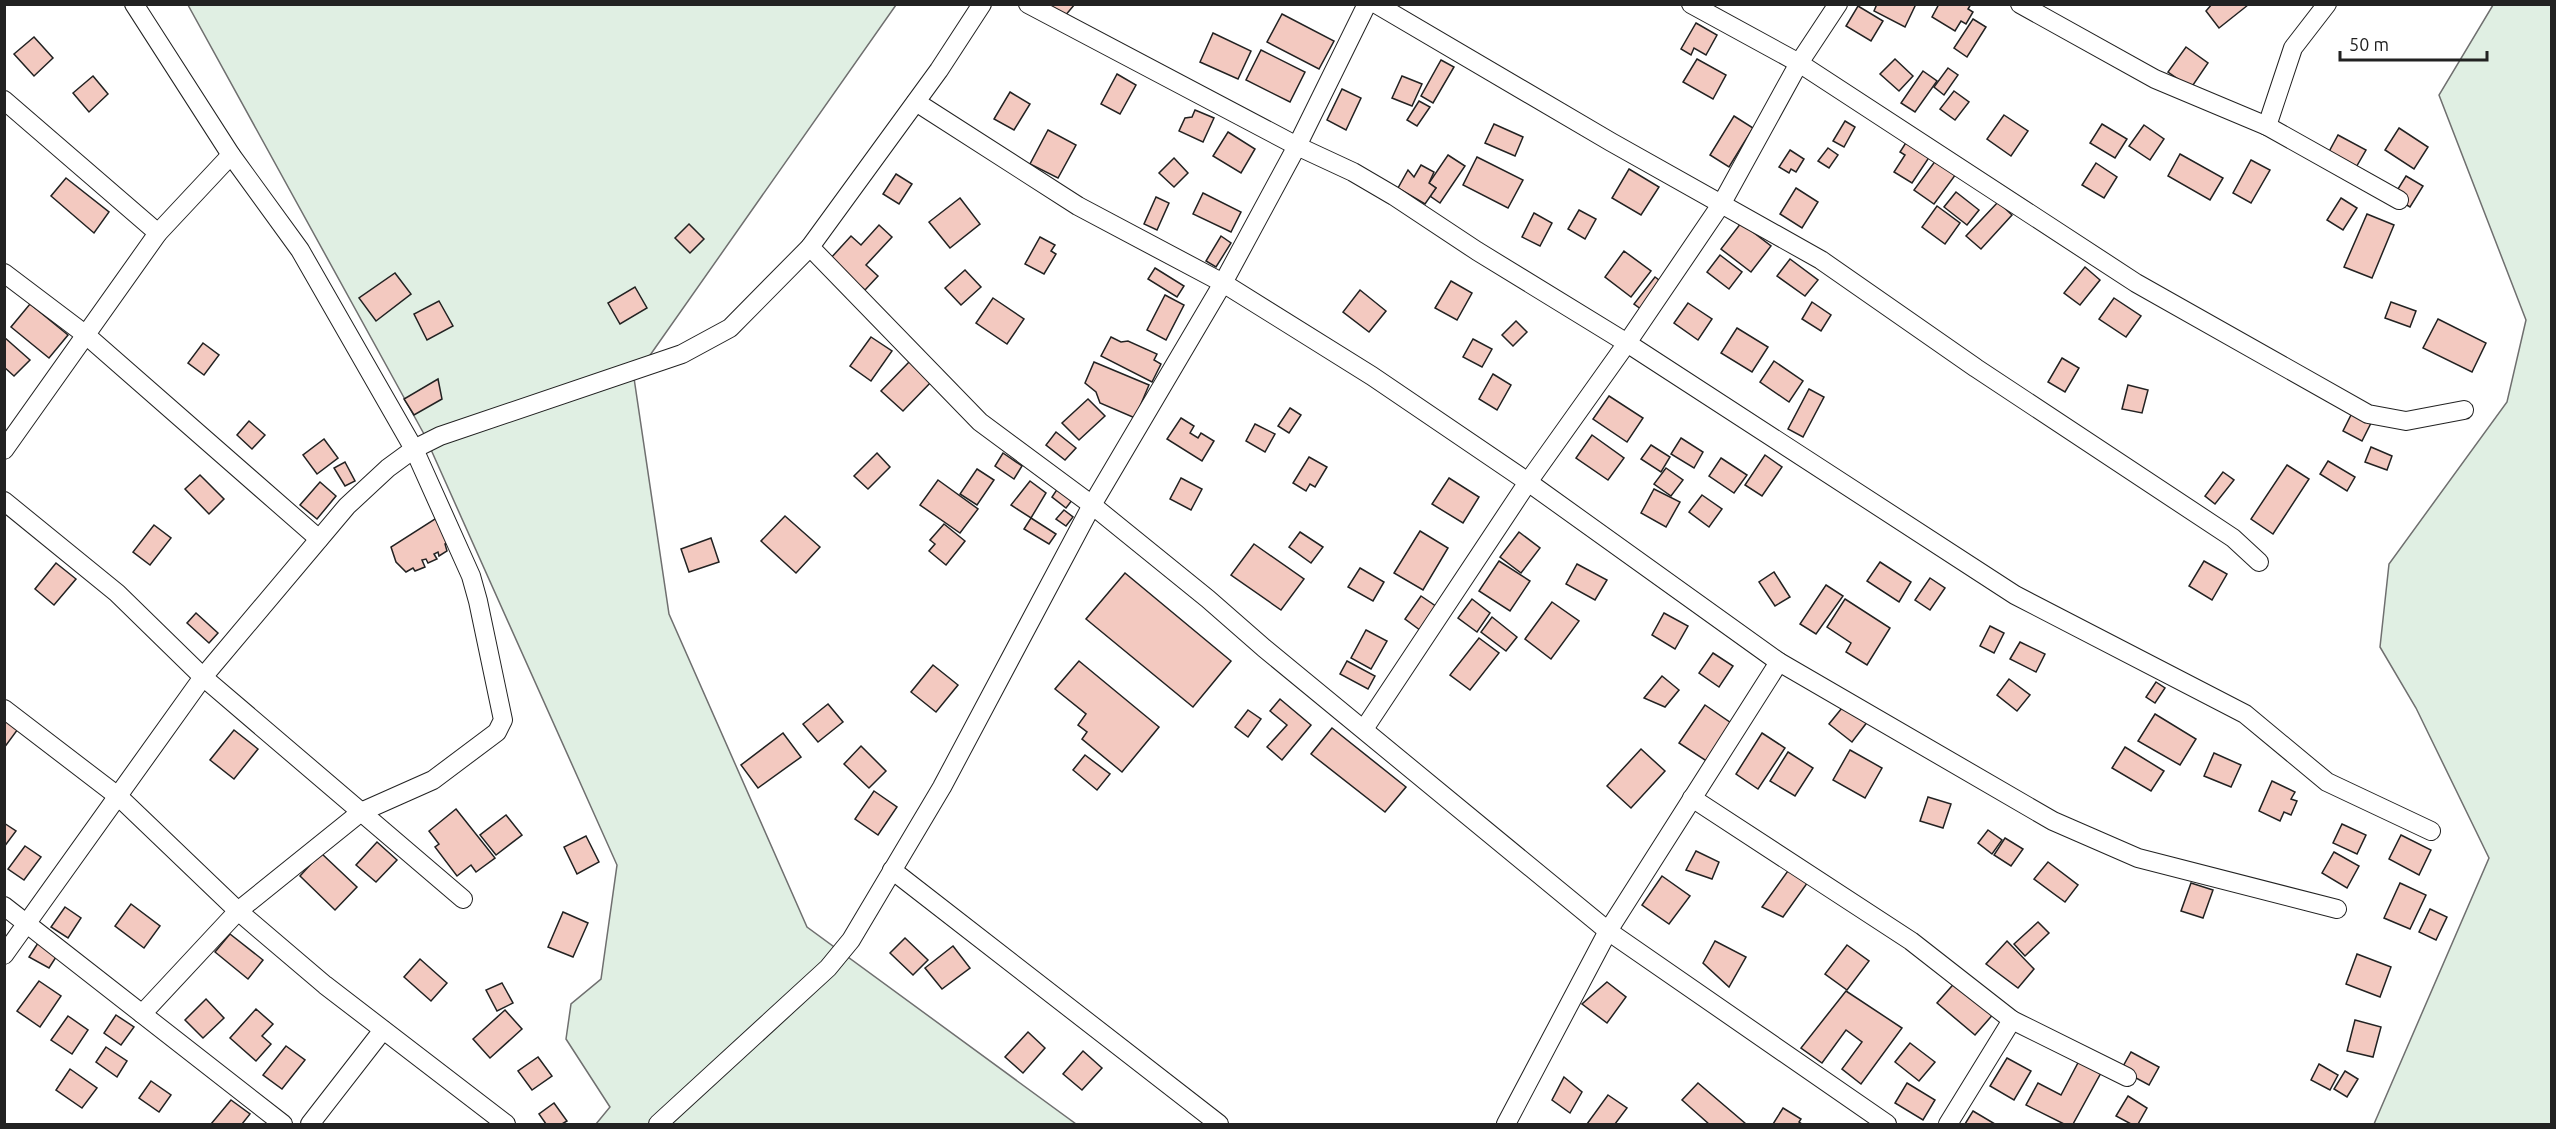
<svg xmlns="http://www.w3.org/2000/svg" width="2556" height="1129" font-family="Ubuntu,sans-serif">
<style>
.green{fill:#e0efe3;stroke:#6f6f6f;stroke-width:1.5}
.building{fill:#f3c9c0;stroke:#222;stroke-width:1.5}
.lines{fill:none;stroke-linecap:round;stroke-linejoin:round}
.street-casing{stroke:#222;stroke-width:20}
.street{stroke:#fff;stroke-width:18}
</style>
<rect width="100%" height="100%" fill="#fff"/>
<g class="green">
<path d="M188 5H896L634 378 669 614 807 927 1076 1124H596L610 1107 566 1039 571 1004 601 979 617 865 424 434Z"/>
<path d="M2493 5H2551V1124H2374L2489 858 2416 708 2380 647 2389 564 2507 402 2526 320 2439 95Z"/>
</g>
<g class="building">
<path d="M1048 4H1075L1064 17Z"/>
<path d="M1877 4H1916L1905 27 1874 11Z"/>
<path d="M1939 4H1971L1968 9 1973 12 1966 24 1961 21 1955 31 1932 17Z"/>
<path d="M2212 4H2248V5L2219 28 2206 11Z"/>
<path d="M1858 6 1883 21 1871 41 1846 26Z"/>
<path d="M1282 14 1334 41 1319 69 1267 42Z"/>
<path d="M1973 19 1986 27 1967 57 1954 48Z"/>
<path d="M1696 23 1717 35 1706 55 1694 48 1691 55 1681 49Z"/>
<path d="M1213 33 1251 51 1238 79 1200 62Z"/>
<path d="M34 37 53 58 34 76 14 54Z"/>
<path d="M2186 47 2208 63 2191 88 2168 72Z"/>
<path d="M1261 50 1305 72 1290 102 1246 80Z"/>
<path d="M1697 59 1726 75 1713 99 1683 82Z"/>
<path d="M1895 59 1913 76 1899 91 1880 74Z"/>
<path d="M1441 60 1454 67 1433 103 1421 96Z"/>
<path d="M1948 68 1958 75 1944 95 1934 87Z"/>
<path d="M1923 71 1937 81 1915 112 1901 103Z"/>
<path d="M1117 74 1136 85 1120 114 1101 104Z"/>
<path d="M93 76 108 94 89 112 73 93Z"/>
<path d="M1402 76 1422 84 1412 106 1392 98Z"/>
<path d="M1342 89 1361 98 1346 130 1327 120Z"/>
<path d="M1954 91 1969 102 1955 120 1940 109Z"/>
<path d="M1010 92 1030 104 1014 130 994 119Z"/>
<path d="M1419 101 1430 107 1417 126 1407 120Z"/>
<path d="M1195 110 1214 118 1203 142 1179 131 1185 118 1192 117Z"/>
<path d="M2004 115 2028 131 2011 156 1987 139Z"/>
<path d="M1734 116 1753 128 1729 167 1710 155Z"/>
<path d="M1845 121 1855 127 1844 147 1833 141Z"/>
<path d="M1494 124 1523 137 1515 156 1485 143Z"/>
<path d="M2102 124 2127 139 2115 158 2090 143Z"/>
<path d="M2144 125 2164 139 2150 160 2129 146Z"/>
<path d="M2399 128 2428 147 2414 169 2385 150Z"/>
<path d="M1048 130 1076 145 1058 178 1030 164Z"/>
<path d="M1228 132 1255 149 1241 173 1213 156Z"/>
<path d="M2338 135 2366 150 2351 176 2324 161Z"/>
<path d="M1907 141 1930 156 1912 183 1894 172 1905 155 1900 152Z"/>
<path d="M1828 148 1838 155 1829 168 1818 161Z"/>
<path d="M1790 150 1804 159 1796 172 1791 169 1789 173 1779 167Z"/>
<path d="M2180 154 2223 178 2210 200 2168 176Z"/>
<path d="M1448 155 1465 166 1440 203 1430 196 1436 188 1429 183Z"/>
<path d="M1477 157 1523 180 1508 208 1463 185Z"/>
<path d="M1174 158 1188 173 1174 187 1159 173Z"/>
<path d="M1936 160 1956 174 1934 204 1914 190Z"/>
<path d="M2251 160 2270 170 2251 203 2233 193Z"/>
<path d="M2096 163 2117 177 2104 198 2082 185Z"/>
<path d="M1421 165 1434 172 1429 183 1436 188 1425 204 1398 188 1408 170 1414 177Z"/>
<path d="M1629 169 1659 187 1641 215 1612 198Z"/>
<path d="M896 174 912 184 899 204 883 194Z"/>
<path d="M2406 176 2423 186 2410 207 2393 197Z"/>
<path d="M66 178 109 212 94 233 51 196Z"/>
<path d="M1796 188 1818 202 1802 228 1780 214Z"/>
<path d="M1956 192 1979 210 1967 225 1944 207Z"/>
<path d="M1203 193 1241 212 1231 232 1193 214Z"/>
<path d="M1156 197 1169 203 1157 230 1144 224Z"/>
<path d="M960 198 980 224 950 248 929 222Z"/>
<path d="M2341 198 2357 208 2343 230 2327 220Z"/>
<path d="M1998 202 2012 215 1981 249 1966 236Z"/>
<path d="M1937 206 1960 223 1945 244 1922 227Z"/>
<path d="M1579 210 1596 219 1585 239 1568 229Z"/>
<path d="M1534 213 1552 223 1540 246 1522 237Z"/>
<path d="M2367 214 2394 225 2372 278 2344 267Z"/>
<path d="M1741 223 1771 246 1751 272 1721 249Z"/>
<path d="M689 224 704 239 690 253 675 238Z"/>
<path d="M879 225 892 237 866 265 878 276 865 290 830 259 851 236 861 245Z"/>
<path d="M1221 236 1231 243 1216 267 1206 261Z"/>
<path d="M1040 237 1055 245 1051 251 1056 254 1044 274 1025 264Z"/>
<path d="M1624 251 1651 271 1631 297 1605 277Z"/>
<path d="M1720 255 1742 272 1729 289 1707 272Z"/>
<path d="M1790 259 1818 280 1805 296 1777 276Z"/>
<path d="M2085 267 2100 280 2080 305 2064 293Z"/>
<path d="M1155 268 1184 286 1177 297 1148 279Z"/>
<path d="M965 270 981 287 961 305 945 288Z"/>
<path d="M395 273 411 294 376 321 359 298Z"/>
<path d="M1655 277 1663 283 1645 312 1634 304Z"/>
<path d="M1451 281 1472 293 1457 320 1435 308Z"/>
<path d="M635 287 647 308 620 324 608 303Z"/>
<path d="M1360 290 1386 311 1369 332 1343 312Z"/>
<path d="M1165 295 1184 305 1166 340 1147 330Z"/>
<path d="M993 298 1024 319 1007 344 976 323Z"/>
<path d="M2114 298 2141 316 2126 337 2099 319Z"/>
<path d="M439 301 453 326 427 340 414 314Z"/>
<path d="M1812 302 1831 315 1821 331 1802 319Z"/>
<path d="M2391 302 2416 311 2410 327 2385 318Z"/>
<path d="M1688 303 1712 319 1698 340 1674 323Z"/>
<path d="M30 304 68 335 49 358 11 327Z"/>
<path d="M2438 319 2486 343 2472 372 2423 348Z"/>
<path d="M1516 321 1527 332 1513 346 1502 335Z"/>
<path d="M1737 328 1768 347 1752 372 1721 353Z"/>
<path d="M4 337 30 360 14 376 4 367Z"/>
<path d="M871 337 892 351 871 381 850 366Z"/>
<path d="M1111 337 1121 342 1128 341 1157 354 1154 360 1161 364 1152 382 1101 356Z"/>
<path d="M1473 339 1492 349 1482 367 1463 357Z"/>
<path d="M203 343 219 355 204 375 188 363Z"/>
<path d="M2062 358 2079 368 2065 392 2048 382Z"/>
<path d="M910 361 932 381 903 411 881 391Z"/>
<path d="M1774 361 1803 381 1789 402 1760 382Z"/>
<path d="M1094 362 1149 385 1135 418 1100 403 1096 392 1085 383Z"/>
<path d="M1493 374 1511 385 1497 410 1479 399Z"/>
<path d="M438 379 442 399 414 415 404 399Z"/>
<path d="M2128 385 2148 390 2142 413 2122 409Z"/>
<path d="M1809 389 1824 397 1803 437 1788 429Z"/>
<path d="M1609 396 1643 418 1627 442 1593 419Z"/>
<path d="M1088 399 1105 416 1079 440 1062 423Z"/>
<path d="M1290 408 1301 415 1289 433 1278 426Z"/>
<path d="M2352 413 2371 423 2362 441 2343 431Z"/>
<path d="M1181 418 1194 426 1190 433 1198 438 1201 433 1214 441 1202 461 1167 439Z"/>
<path d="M249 421 265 435 252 449 237 435Z"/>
<path d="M1255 424 1275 434 1265 452 1246 441Z"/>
<path d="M1056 432 1076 448 1065 460 1046 445Z"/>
<path d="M1592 435 1624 458 1608 480 1576 458Z"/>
<path d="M1681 438 1703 452 1694 468 1671 454Z"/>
<path d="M324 439 338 458 317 474 303 455Z"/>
<path d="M1651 445 1670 457 1661 472 1641 459Z"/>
<path d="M2371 447 2392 456 2387 470 2365 462Z"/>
<path d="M877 453 890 467 868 489 854 476Z"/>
<path d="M1003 453 1022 466 1014 479 995 466Z"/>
<path d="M1765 455 1782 467 1762 496 1745 485Z"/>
<path d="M1309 457 1327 467 1315 487 1310 484 1306 491 1293 483Z"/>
<path d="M1721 458 1747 475 1734 493 1709 476Z"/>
<path d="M2328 461 2355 477 2347 491 2320 474Z"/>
<path d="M345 462 355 481 345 486 334 468Z"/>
<path d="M2287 465 2309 479 2273 534 2251 519Z"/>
<path d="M1666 468 1683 480 1671 496 1654 484Z"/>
<path d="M977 469 994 480 977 505 960 494Z"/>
<path d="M2223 472 2234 480 2215 504 2205 496Z"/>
<path d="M200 475 224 499 209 514 185 489Z"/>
<path d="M1181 478 1202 489 1191 510 1170 499Z"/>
<path d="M1449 478 1479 497 1463 523 1432 504Z"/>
<path d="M938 480 978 509 960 533 920 505Z"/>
<path d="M1030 481 1046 493 1031 518 1011 505Z"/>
<path d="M320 482 336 496 317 519 300 505Z"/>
<path d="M1058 488 1073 499 1066 508 1052 497Z"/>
<path d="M1654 489 1680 502 1666 527 1641 513Z"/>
<path d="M1702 495 1722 509 1709 527 1689 512Z"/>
<path d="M1064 510 1073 517 1066 526 1056 519Z"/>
<path d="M785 516 820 547 796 573 761 541Z"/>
<path d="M438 517 451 541 445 544 447 551 439 556 438 552 434 554 437 559 428 563 426 559 422 560 425 567 415 571 413 568 406 572 396 562 391 547Z"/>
<path d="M1031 518 1056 534 1049 544 1024 529Z"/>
<path d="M944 524 965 541 946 565 929 551 935 544 930 540Z"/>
<path d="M154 525 171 538 150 565 133 552Z"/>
<path d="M1420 531 1448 548 1423 590 1394 573Z"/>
<path d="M1300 532 1323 547 1311 563 1289 547Z"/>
<path d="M1519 532 1540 548 1521 573 1500 557Z"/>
<path d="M711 538 719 562 689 572 681 549Z"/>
<path d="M1254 544 1304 579 1281 610 1231 575Z"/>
<path d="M1499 561 1530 581 1510 611 1479 591Z"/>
<path d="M2204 561 2227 574 2212 600 2189 586Z"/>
<path d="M1880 562 1911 582 1899 602 1867 581Z"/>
<path d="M56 563 76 579 54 605 35 589Z"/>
<path d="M1577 564 1607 580 1595 600 1566 584Z"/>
<path d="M1360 568 1384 582 1373 601 1348 587Z"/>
<path d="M1774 572 1790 597 1775 606 1759 582Z"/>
<path d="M1125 573 1231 661 1193 707 1086 619Z"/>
<path d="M1930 578 1945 588 1930 610 1915 600Z"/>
<path d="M1826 585 1843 596 1816 634 1800 624Z"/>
<path d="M1421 596 1440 609 1424 633 1405 619Z"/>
<path d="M1472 599 1490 613 1477 632 1458 618Z"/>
<path d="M1845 599 1890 628 1867 665 1846 652 1851 643 1827 627Z"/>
<path d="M1552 602 1579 621 1551 659 1525 639Z"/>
<path d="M196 613 218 633 209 643 187 623Z"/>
<path d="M1664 613 1688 626 1675 649 1652 635Z"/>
<path d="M1492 617 1517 637 1506 651 1481 632Z"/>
<path d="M1990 626 2004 633 1994 653 1980 646Z"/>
<path d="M1366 630 1387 641 1371 669 1351 658Z"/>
<path d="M1479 638 1499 653 1470 690 1450 675Z"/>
<path d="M2020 642 2045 654 2036 672 2010 659Z"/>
<path d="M1713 653 1733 666 1719 687 1699 673Z"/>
<path d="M1079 661 1159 727 1122 772 1082 739 1087 732 1078 725 1086 714 1055 689Z"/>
<path d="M1347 661 1375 676 1368 689 1340 674Z"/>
<path d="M933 665 958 685 936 712 911 692Z"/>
<path d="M1662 676 1679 690 1665 707 1644 698Z"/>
<path d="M2009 679 2030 695 2017 711 1997 695Z"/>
<path d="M2156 682 2165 688 2155 703 2146 697Z"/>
<path d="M1280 699 1311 725 1282 760 1267 747 1287 725 1270 711Z"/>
<path d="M1846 703 1868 721 1852 742 1829 724Z"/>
<path d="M828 704 843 722 818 742 803 724Z"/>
<path d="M1705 705 1734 725 1708 762 1679 743Z"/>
<path d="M1248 710 1261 719 1248 737 1235 727Z"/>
<path d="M2155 714 2196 739 2180 765 2138 741Z"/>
<path d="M4 719 18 729 4 748Z"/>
<path d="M1332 728 1406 787 1385 812 1311 754Z"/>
<path d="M234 730 258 749 234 779 210 760Z"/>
<path d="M783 733 801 757 758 788 741 765Z"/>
<path d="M1762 733 1785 748 1758 789 1736 774Z"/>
<path d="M861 746 886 771 869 788 844 764Z"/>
<path d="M2125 747 2164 771 2151 791 2112 768Z"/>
<path d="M1641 749 1665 771 1631 808 1607 786Z"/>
<path d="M1850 750 1882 768 1865 798 1833 780Z"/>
<path d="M1788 752 1813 768 1795 796 1770 781Z"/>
<path d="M2214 753 2241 765 2231 787 2204 776Z"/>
<path d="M1085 755 1110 774 1097 790 1073 770Z"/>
<path d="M2272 781 2295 792 2291 799 2297 801 2291 815 2284 812 2280 821 2259 811Z"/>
<path d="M874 791 897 807 878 835 855 819Z"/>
<path d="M1928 797 1951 804 1943 828 1920 821Z"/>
<path d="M456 809 495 858 476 872 471 865 457 876 435 847 439 844 429 831Z"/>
<path d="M506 815 522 835 496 855 480 835Z"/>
<path d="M4 823 16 831 4 847Z"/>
<path d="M2342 824 2366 835 2357 854 2333 843Z"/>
<path d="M1988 830 2002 840 1992 854 1978 843Z"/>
<path d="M2401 835 2431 850 2419 875 2389 859Z"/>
<path d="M586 836 599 862 577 874 564 847Z"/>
<path d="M2005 838 2023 849 2011 866 1994 855Z"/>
<path d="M377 842 397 860 376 882 356 865Z"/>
<path d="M25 846 41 857 24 880 8 869Z"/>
<path d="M1696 851 1719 862 1712 879 1686 870Z"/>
<path d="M2334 852 2359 866 2347 888 2322 873Z"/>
<path d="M321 853 357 887 335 910 300 876Z"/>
<path d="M2048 862 2078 885 2065 902 2034 879Z"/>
<path d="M1790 868 1808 882 1783 917 1762 907Z"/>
<path d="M1662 876 1690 896 1669 924 1642 905Z"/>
<path d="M2191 883 2213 890 2203 918 2181 911Z"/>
<path d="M2400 883 2426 895 2410 929 2384 918Z"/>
<path d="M131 904 160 926 144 948 115 926Z"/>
<path d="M65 907 81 918 68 938 51 927Z"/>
<path d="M2430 909 2447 917 2436 940 2419 932Z"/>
<path d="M563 912 588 923 573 957 548 947Z"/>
<path d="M2038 922 2049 933 2025 956 2014 944Z"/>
<path d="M230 934 263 960 248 979 215 952Z"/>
<path d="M905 938 928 960 913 975 890 953Z"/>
<path d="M1715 941 1746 957 1729 987 1703 963Z"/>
<path d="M2007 941 2034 969 2018 988 1986 964Z"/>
<path d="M38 943 58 954 49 968 29 957Z"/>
<path d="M1847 945 1869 961 1847 990 1825 974Z"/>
<path d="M953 946 970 968 942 989 925 968Z"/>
<path d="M2357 954 2391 967 2380 997 2346 984Z"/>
<path d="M420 959 447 983 431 1001 404 977Z"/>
<path d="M1958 979 1996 1011 1975 1035 1937 1003Z"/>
<path d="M39 981 61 996 40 1027 17 1011Z"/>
<path d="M1607 982 1626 997 1607 1023 1582 1004Z"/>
<path d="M502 983 513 1003 497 1011 486 990Z"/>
<path d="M1846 991 1902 1028 1861 1084 1842 1069 1862 1042 1846 1030 1822 1063 1801 1048Z"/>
<path d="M206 999 224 1018 203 1038 185 1020Z"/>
<path d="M256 1009 273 1024 262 1036 271 1044 256 1061 230 1038Z"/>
<path d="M505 1010 522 1029 490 1058 473 1039Z"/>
<path d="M116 1015 134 1027 121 1045 104 1033Z"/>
<path d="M68 1016 88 1030 72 1054 51 1040Z"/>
<path d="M2355 1020 2381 1027 2373 1057 2347 1051Z"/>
<path d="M1028 1032 1045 1048 1023 1073 1005 1057Z"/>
<path d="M1910 1043 1935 1062 1919 1081 1895 1062Z"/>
<path d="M286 1046 305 1060 282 1089 263 1075Z"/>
<path d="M106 1047 127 1061 117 1077 96 1062Z"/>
<path d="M1083 1051 1102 1068 1082 1090 1063 1074Z"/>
<path d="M2131 1052 2159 1067 2149 1085 2121 1070Z"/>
<path d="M538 1057 552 1076 532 1090 518 1071Z"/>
<path d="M2007 1058 2031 1071 2014 1100 1990 1086Z"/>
<path d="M2080 1059 2102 1071 2073 1124H2064L2026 1105 2038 1083 2061 1095Z"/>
<path d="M2319 1064 2338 1075 2330 1090 2311 1080Z"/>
<path d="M70 1069 97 1088 82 1108 56 1090Z"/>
<path d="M2345 1071 2358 1079 2347 1097 2334 1089Z"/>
<path d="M1564 1077 1582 1092 1570 1113 1552 1100Z"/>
<path d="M151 1081 171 1095 159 1112 139 1098Z"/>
<path d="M1698 1083 1746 1124H1709L1682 1100Z"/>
<path d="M1907 1083 1935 1100 1923 1120 1895 1103Z"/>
<path d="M1608 1095 1627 1108 1615 1124H1587Z"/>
<path d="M2128 1096 2147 1108 2138 1124H2131L2116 1116Z"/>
<path d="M231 1100 250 1114 242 1124H211Z"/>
<path d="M554 1103 567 1121 562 1124H546L539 1114Z"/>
<path d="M1783 1108 1801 1119 1799 1122 1802 1124H1773Z"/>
<path d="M1973 1111 1995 1124H1965Z"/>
</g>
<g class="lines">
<defs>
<g id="street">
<path d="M134 4 231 155 300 250 414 449 471 576 478 601 503 720 497 732 433 780 361 812 238 911 142 1014"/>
<path d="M1028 4 1297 146 1353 172 1394 196 1477 251 1627 343 2015 595 2245 714 2327 782 2431 831"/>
<path d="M1376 4 1611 142 1821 260 1976 368 2233 538 2259 562"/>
<path d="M1691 4 1799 63 2136 283 2368 414 2406 421 2464 410"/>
<path d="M2020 4 2155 79 2267 126 2399 200"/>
<path d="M4 100 158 233"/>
<path d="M916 102 1078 206 1223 283 1372 376 1528 482 1779 662 2053 821 2138 858 2337 909"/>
<path d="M2267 126 2293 48 2327 4"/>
<path d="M810 247 980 422 1092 505 1208 599 1264 648 1608 931 1887 1124"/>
<path d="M4 273 86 335 319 539"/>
<path d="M4 450 158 233 231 155"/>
<path d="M4 501 117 593 203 677 463 899"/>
<path d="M4 709 119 797 238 911 325 985 506 1124"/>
<path d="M1364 729 1528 482 1627 343 1722 203 1799 63 1838 4"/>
<path d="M1692 798 1911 941 2012 1020 2127 1077"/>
<path d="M892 870 1219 1124"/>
<path d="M4 906 283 1124"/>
<path d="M4 955 203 677 347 506 388 468 414 449 440 436 682 354 730 328 810 247 939 70 982 4"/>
<path d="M310 1124 383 1030"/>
<path d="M658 1124 828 968 851 940 942 787 1092 505 1223 283 1297 146 1367 4"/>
<path d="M1506 1124 1608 931 1779 662"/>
<path d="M1948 1124 2012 1020"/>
</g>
</defs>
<use href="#street" class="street-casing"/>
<use href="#street" class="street"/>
</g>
<rect width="2556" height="1129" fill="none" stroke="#222222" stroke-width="12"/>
<path d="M2340 51v9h147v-9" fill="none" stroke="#222222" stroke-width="3"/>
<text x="2349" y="51" font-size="18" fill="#222222" stroke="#ffffff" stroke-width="4.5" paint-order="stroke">50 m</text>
</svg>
